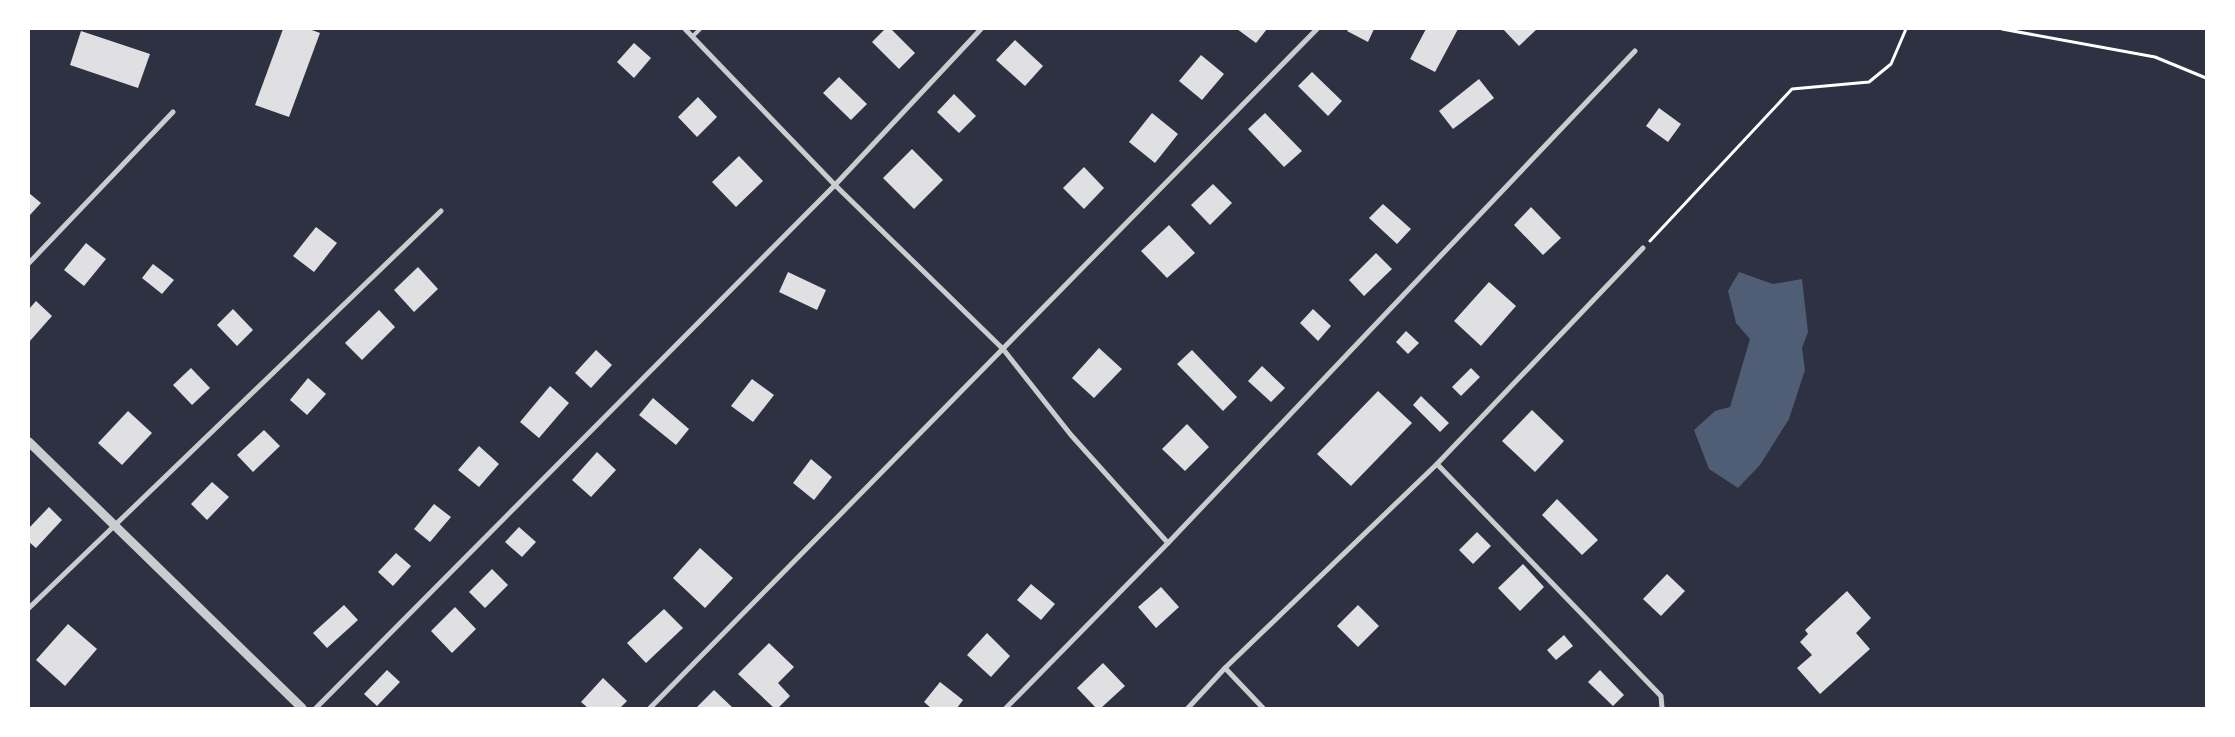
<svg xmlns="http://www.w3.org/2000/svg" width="2235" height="737" font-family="Roboto,sans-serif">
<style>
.water{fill:#4f5d75}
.building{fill:#e0e0e3}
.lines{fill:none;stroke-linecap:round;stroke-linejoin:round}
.path{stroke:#fff;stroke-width:3}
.service{stroke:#caccd0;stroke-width:4}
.minor{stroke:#caccd0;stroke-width:5}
.tertiary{stroke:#caccd0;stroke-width:9}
</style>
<rect width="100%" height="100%" fill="#2d3142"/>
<path class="water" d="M1739 272 1773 284 1802 279 1808 332 1802 348 1805 370 1789 419 1760 465 1738 488 1709 469 1694 430 1715 411 1730 407 1750 339 1736 323 1728 291Z"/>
<g class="building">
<path d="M283 29H309L320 33 289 117 255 105Z"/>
<path d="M885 29H891L915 53 899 69 872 42Z"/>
<path d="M1237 29H1267L1256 43Z"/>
<path d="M1349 29H1374L1368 42 1347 31Z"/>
<path d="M1426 29H1458L1435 72 1410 59Z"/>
<path d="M1503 29H1537L1519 46Z"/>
<path d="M81 31 150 54 138 88 70 65Z"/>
<path d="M1015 40 1043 66 1025 86 996 60Z"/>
<path d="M634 43 651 58 634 78 617 62Z"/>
<path d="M1201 55 1224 74 1202 100 1179 81Z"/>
<path d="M1312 72 1342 101 1328 116 1298 86Z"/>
<path d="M839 77 867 104 851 120 823 93Z"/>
<path d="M1479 79 1494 98 1453 129 1439 111Z"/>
<path d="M954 94 976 116 959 133 937 112Z"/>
<path d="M698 97 717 117 697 137 678 117Z"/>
<path d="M1659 108 1681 124 1668 142 1646 126Z"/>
<path d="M1152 113 1178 134 1155 163 1129 142Z"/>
<path d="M1265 113 1302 151 1284 167 1248 129Z"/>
<path d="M912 149 943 180 914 209 883 178Z"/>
<path d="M739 156 763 181 736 207 712 182Z"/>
<path d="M1084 167 1104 188 1084 209 1063 188Z"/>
<path d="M1213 184 1232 203 1210 225 1191 205Z"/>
<path d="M29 193 41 203 29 216Z"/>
<path d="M1383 204 1411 229 1397 244 1369 218Z"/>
<path d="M1531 207 1561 238 1543 255 1514 225Z"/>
<path d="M1169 225 1195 253 1167 278 1141 251Z"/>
<path d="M316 227 337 243 314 272 293 256Z"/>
<path d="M86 243 106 259 84 286 64 270Z"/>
<path d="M1376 253 1392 269 1364 296 1349 280Z"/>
<path d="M153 264 174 280 162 294 142 278Z"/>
<path d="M418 267 438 289 414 312 394 290Z"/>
<path d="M788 272 826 290 817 310 779 292Z"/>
<path d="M1489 282 1516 306 1481 346 1454 321Z"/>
<path d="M36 301 52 316 29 342V309Z"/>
<path d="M233 309 253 330 237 346 217 325Z"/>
<path d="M1313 309 1331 326 1318 341 1300 323Z"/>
<path d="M379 310 395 327 362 360 345 343Z"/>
<path d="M1406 331 1419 343 1408 354 1396 342Z"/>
<path d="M1099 348 1122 369 1094 398 1072 378Z"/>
<path d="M596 350 612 365 591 388 575 373Z"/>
<path d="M1192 350 1237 397 1223 411 1177 364Z"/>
<path d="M1262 366 1285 388 1271 402 1248 381Z"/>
<path d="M191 368 210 388 192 405 173 385Z"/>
<path d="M1471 368 1480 377 1461 396 1452 387Z"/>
<path d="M308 378 326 394 307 415 290 400Z"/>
<path d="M752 379 774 395 753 422 731 406Z"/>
<path d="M550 386 569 403 539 438 520 422Z"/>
<path d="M1378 391 1412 423 1351 486 1317 454Z"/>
<path d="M1421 396 1449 423 1440 432 1413 405Z"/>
<path d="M653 398 689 429 676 445 639 415Z"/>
<path d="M1532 410 1564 441 1535 472 1502 441Z"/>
<path d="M128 411 152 433 122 465 98 443Z"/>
<path d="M1187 424 1209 447 1185 471 1162 449Z"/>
<path d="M264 430 280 446 253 472 237 455Z"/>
<path d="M479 446 499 464 479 487 458 470Z"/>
<path d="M597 452 616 470 591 497 572 480Z"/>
<path d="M811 459 832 477 814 500 793 483Z"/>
<path d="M212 482 229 497 207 520 191 504Z"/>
<path d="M1557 499 1598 540 1582 555 1542 515Z"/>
<path d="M434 504 451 517 430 542 414 529Z"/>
<path d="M49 507 62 520 36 548 29 542V528Z"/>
<path d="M519 527 536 542 522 557 505 542Z"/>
<path d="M1477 532 1491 546 1473 564 1459 550Z"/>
<path d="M700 548 733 578 705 608 673 578Z"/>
<path d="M396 553 411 566 393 586 378 572Z"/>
<path d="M1523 564 1544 587 1520 611 1498 588Z"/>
<path d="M492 569 508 585 485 608 469 592Z"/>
<path d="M1667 574 1685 591 1661 616 1643 599Z"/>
<path d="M1031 584 1055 604 1041 620 1017 600Z"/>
<path d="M1161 587 1179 607 1156 628 1138 607Z"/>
<path d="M1847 591 1871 618 1856 633 1870 649 1820 694 1797 668 1812 655 1800 642 1808 634 1805 630Z"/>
<path d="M344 605 358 620 327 648 313 633Z"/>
<path d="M1358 605 1379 626 1358 647 1337 626Z"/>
<path d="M455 607 476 629 452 653 431 631Z"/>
<path d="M664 609 683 628 646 663 627 643Z"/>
<path d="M68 624 97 649 65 686 36 660Z"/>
<path d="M987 633 1010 656 991 677 967 655Z"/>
<path d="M1564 635 1573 646 1556 660 1547 650Z"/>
<path d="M769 643 794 667 778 683 790 696 778 708H774L738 674Z"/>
<path d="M1103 663 1125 686 1101 708H1096L1077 688Z"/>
<path d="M387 670 400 682 377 706 364 694Z"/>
<path d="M1600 670 1624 695 1613 706 1588 682Z"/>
<path d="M603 678 627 701 620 708H588L581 702Z"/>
<path d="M940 682 963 700 957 708H931L924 702Z"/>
<path d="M714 690 733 708H696Z"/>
</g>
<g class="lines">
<g class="path">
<path d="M2002 29 2155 57 2206 78"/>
<path d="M1650 241 1792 89 1869 82 1891 64 1906 29"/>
</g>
<path class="service" d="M693 36 700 29"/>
<g class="minor">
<path d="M685 29 835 185 1003 349 1071 435 1168 543"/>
<path d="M29 263 173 112"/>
<path d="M1437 464 1661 696 1662 708"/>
<path d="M29 608 441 211"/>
<path d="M1225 668 1263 708"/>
<path d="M316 708 835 185 981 29"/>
<path d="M650 708 1317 29"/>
<path d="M1006 708 1168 543 1635 51"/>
<path d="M1188 708 1225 668 1437 464 1643 248"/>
</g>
<path class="tertiary" d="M29 442 302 708"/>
</g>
<rect width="2235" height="737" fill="none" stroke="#ffffff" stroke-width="60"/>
</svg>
